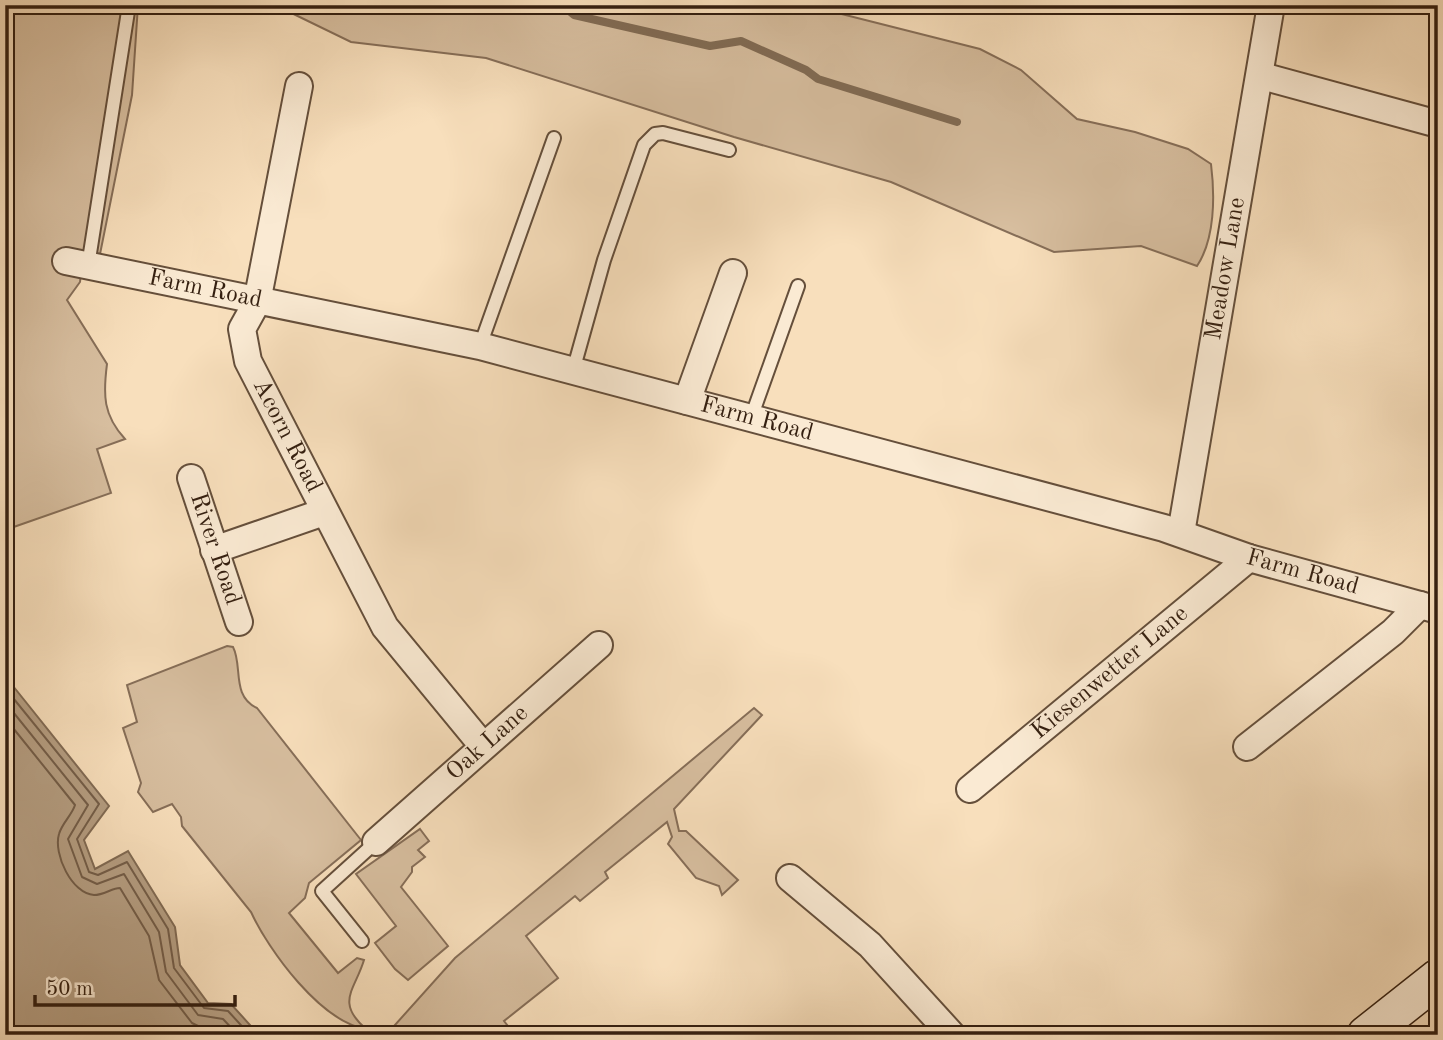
<svg xmlns="http://www.w3.org/2000/svg" width="1443" height="1040" font-family="'Old Standard TT',serif">
<style>
.green{fill:#d7be9f;stroke:#866e58;stroke-width:2}
.water{fill:#b59e82;stroke:#816b54;stroke-width:2}
.lines{fill:none;stroke-linecap:round;stroke-linejoin:round}
.shore{stroke:#745e49;stroke-width:2}
.stream{stroke:#816b54;stroke-width:8}
.lane-casing{stroke:#654f3b;stroke-width:16}
.street-casing{stroke:#654f3b;stroke-width:30}
.secondary-casing{stroke:#341f10;stroke-width:40}
.lane{stroke:#faead3;stroke-width:12}
.street{stroke:#faead3;stroke-width:26}
.secondary{stroke:#faead3;stroke-width:37}
.labels{text-anchor:middle;dominant-baseline:central;stroke-width:7;stroke-linejoin:round;paint-order:stroke}
.street-label{font-size:24px;fill:#341f10;stroke:#faead3}
</style>
<rect width="100%" height="100%" fill="#f8dfbc"/>
<filter id="stains"><feTurbulence type="fractalNoise" baseFrequency=".00286" numOctaves="4"/><feColorMatrix values="0 0 0 0 .2 0 0 0 0 .09 0 0 0 0 .02 0 0 0 .5 -.17"/></filter>
<radialGradient id="worn" r=".72"><stop offset=".6" stop-color="#630" stop-opacity="0"/><stop offset="1" stop-color="#630" stop-opacity=".3"/></radialGradient>
<g class="green">
<path d="M5 5H138L132 95 99 259 83 256 80 282 67 300 107 364C103 395 103 415 125 439L97 449 111 493 5 530Z"/>
<path d="M275 5H806L980 49 1021 70 1077 119 1135 132 1188 149 1211 164C1215 196 1215 239 1197 266L1141 246 1054 252 891 182 734 137 486 58 351 42Z"/>
<path d="M227 646 233 647C243 666 231 696 257 708L361 840 309 883 305 898 289 913 338 973 357 958 364 960C355 990 335 1002 366 1029 321 1022 269 951 251 912L182 826 181 817 172 804 153 812 138 792 141 783 123 728 137 722 127 685Z"/>
<path d="M754 708 762 715 674 809 679 831H686L738 880 722 895 719 886 696 878 668 844 672 837 667 822 605 872 608 878 580 901 575 896 526 936 558 978 504 1021 515 1035H386L455 958Z"/>
<path d="M420 829 429 841 418 850 425 857 412 867V872L401 887 448 946 408 980 395 969 375 943 396 926 356 874Z"/>
</g>
<path class="water" d="M5 676 109 806 84 840 95 869 128 851 175 927 180 965 208 1003 231 1004 259 1035H5Z"/>
<g class="lines">
<g class="shore">
<path d="M5 688 99 804 77 839 89 872 98 875 127 862 168 929 174 968 204 1008 228 1011 250 1035"/>
<path d="M5 702 88 805 68 839 82 877 97 884 124 874 159 932 166 972 198 1015 223 1019 238 1035"/>
<path d="M5 718 75 805C72 815 62 823 59 834 53 854 72 894 94 895 104 895 112 888 120 888L149 936 159 980 192 1023 202 1028 218 1030 223 1035"/>
</g>
<path class="stream" d="M562 5 574 15 710 46 741 41 806 70 818 79 957 122"/>
<defs>
<g id="lane">
<path d="M88 266 129 5"/>
<path d="M480 346 554 138"/>
<path d="M573 371 604 260 644 145 655 134 663 133 729 150"/>
<path d="M751 418 798 286"/>
<path d="M362 941 322 891 376 842"/>
</g>
<g id="street">
<path d="M1262 76 1438 124"/>
<path id="s1" d="M299 86 257 302 242 329 248 361 385 627 483 746"/>
<path id="s2" d="M66 261 480 346 1164 528 1249 558 1438 610"/>
<path d="M687 401 733 273"/>
<path id="s3" d="M191 478 239 622"/>
<path id="s4" d="M1181 533 1271 5"/>
<path d="M214 550 324 512"/>
<path d="M1247 747 1393 632 1420 605"/>
<path id="s5" d="M970 789 1249 558"/>
<path id="s6" d="M376 842 599 645"/>
<path d="M790 878 870 945 952 1035"/>
</g>
<path id="secondary" d="M1366 1035 1438 978"/>
</defs>
<use href="#lane" class="lane-casing"/>
<use href="#street" class="street-casing"/>
<use href="#secondary" class="secondary-casing"/>
<use href="#lane" class="lane"/>
<use href="#street" class="street"/>
<use href="#secondary" class="secondary"/>
</g>
<g class="labels">
<g class="street-label">
<text stroke="none"><textPath href="#s4" startOffset="268">Meadow Lane</textPath></text>
<text stroke="none"><textPath href="#s2" startOffset="142">Farm Road</textPath></text>
<text stroke="none"><textPath href="#s2" startOffset="709">Farm Road</textPath></text>
<text stroke="none"><textPath href="#s1" startOffset="368">Acorn Road</textPath></text>
<text stroke="none"><textPath href="#s3" startOffset="75">River Road</textPath></text>
<text stroke="none"><textPath href="#s2" startOffset="1276">Farm Road</textPath></text>
<text stroke="none"><textPath href="#s5" startOffset="182">Kiesenwetter Lane</textPath></text>
<text stroke="none"><textPath href="#s6" startOffset="149">Oak Lane</textPath></text>
</g>
</g>
<rect width="1443" height="1040" fill="none" stroke="#f8dfbc" stroke-width="28"/>
<rect x="7" y="7" width="1429" height="1026" fill="none" stroke="#341f10" stroke-width="3.5"/>
<rect x="14" y="14" width="1415" height="1012" fill="none" stroke="#341f10" stroke-width="2"/>
<path d="M35 995v10h200v-10" fill="none" stroke="#341f10" stroke-width="3.5"/>
<text x="46" y="995" font-size="21" fill="#341f10" stroke="#faead3" stroke-width="5" paint-order="stroke">50 m</text>
<rect width="100%" height="100%" filter="url(#stains)"/>
<rect width="100%" height="100%" fill="url(#worn)"/>
</svg>
